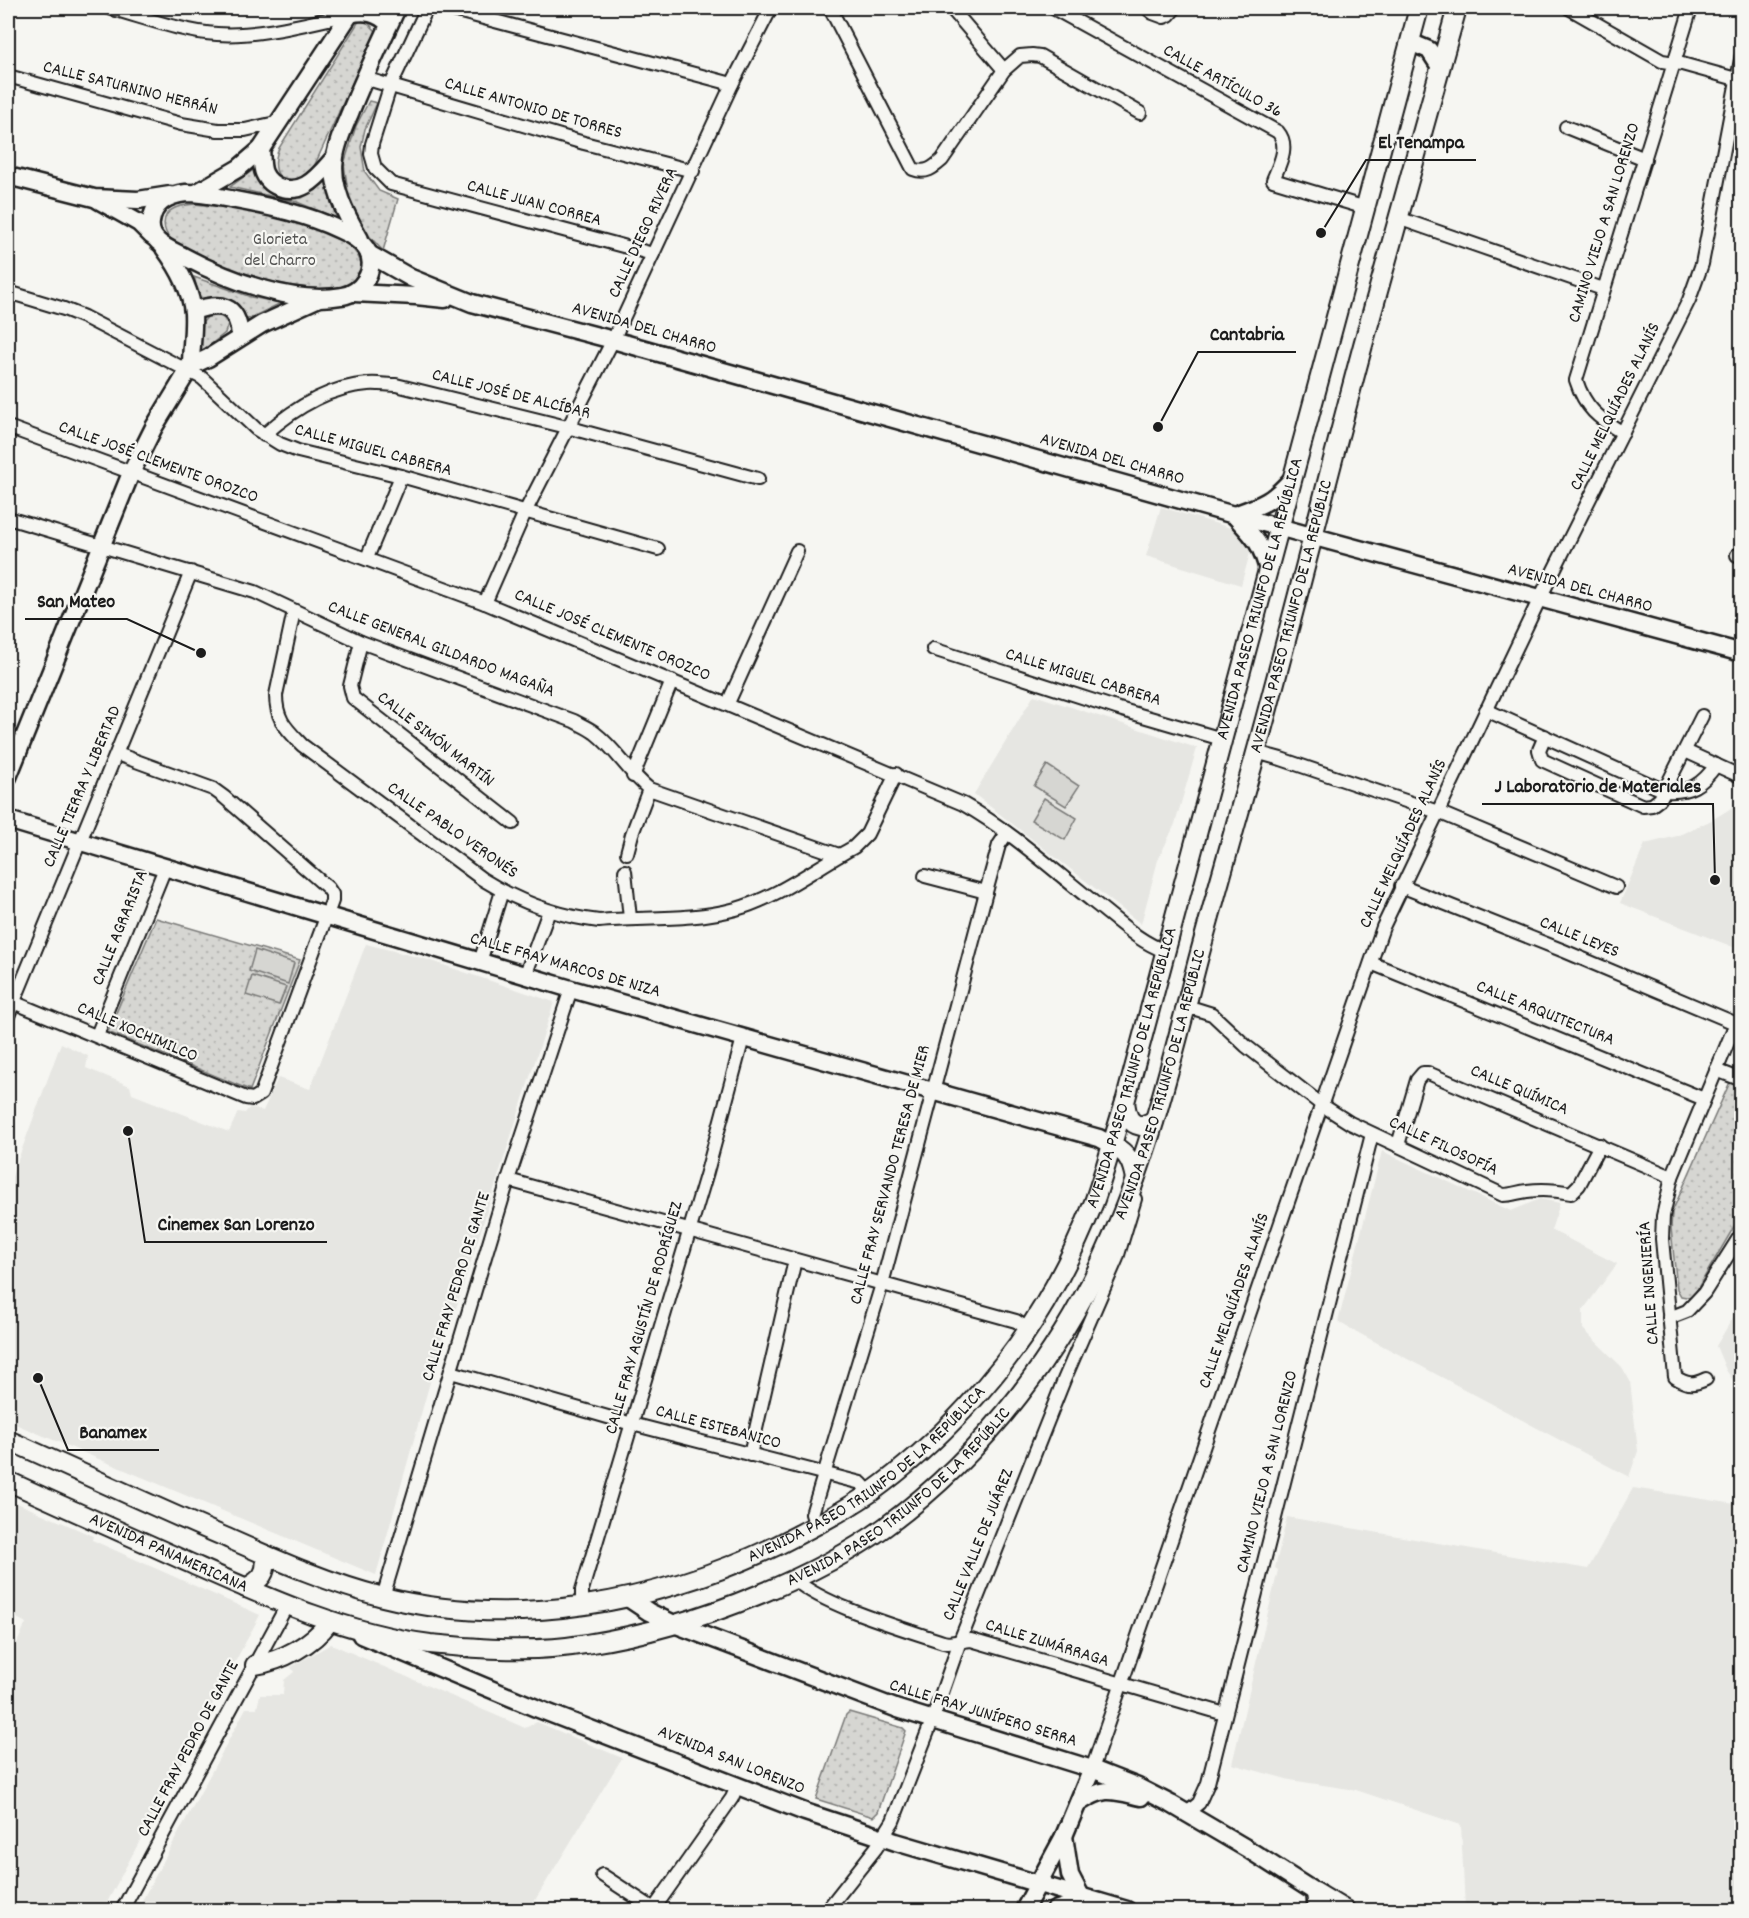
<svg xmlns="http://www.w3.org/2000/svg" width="1749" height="1918" font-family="Dekko,sans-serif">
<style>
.built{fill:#e6e6e2}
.park{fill:url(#park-dots);stroke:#797977;stroke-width:1.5}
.garden{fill:#d6d6d2;stroke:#797977;stroke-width:1.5}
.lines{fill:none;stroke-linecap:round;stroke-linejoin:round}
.street-casing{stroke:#1c1c1c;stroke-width:16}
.secondary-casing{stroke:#1c1c1c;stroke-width:21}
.primary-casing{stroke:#1c1c1c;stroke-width:22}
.street{stroke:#f6f6f2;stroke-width:12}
.secondary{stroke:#f6f6f2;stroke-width:16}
.primary{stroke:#f6f6f2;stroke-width:18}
.labels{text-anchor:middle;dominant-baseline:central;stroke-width:4.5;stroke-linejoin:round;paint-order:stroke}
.street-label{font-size:18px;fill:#1c1c1c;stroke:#f6f6f2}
.park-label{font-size:18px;fill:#545453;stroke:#f6f6f2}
.leader{fill:none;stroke:#1c1c1c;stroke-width:2}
.callout-dot{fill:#1c1c1c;stroke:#f6f6f2;stroke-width:2}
.callout-label{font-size:20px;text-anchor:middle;font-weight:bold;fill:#1c1c1c;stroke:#f6f6f2;stroke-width:4.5;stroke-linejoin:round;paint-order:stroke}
</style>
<defs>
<pattern id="park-dots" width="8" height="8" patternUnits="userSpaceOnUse" patternTransform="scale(1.5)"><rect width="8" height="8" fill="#d6d6d2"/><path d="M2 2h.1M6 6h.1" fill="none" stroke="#b7b7b4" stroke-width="1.8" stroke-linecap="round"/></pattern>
</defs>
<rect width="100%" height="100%" fill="#f6f6f2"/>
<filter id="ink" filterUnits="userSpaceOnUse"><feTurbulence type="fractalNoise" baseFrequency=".0167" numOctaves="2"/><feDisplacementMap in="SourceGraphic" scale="12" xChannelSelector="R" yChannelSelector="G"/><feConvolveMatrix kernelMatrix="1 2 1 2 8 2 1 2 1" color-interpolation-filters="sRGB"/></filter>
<g filter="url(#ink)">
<g class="built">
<path d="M1161 507 1234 529 1247 545 1250 553 1241 585 1146 556Z"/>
<path d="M1034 695 1197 748 1175 824 1158 860 1141 924 974 794Z"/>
<path d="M1741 802V950L1620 903 1645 844 1677 836 1712 820Z"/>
<path d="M366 944 425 959 554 1002 456 1308 444 1332 376 1575 8 1421V1187L61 1043 88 1056 86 1068 130 1086 132 1094 229 1132 238 1112 245 1113 250 1107 263 1111 278 1078 310 1089Z"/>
<path d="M1382 1151 1511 1211 1540 1199 1560 1203 1551 1230 1617 1264 1583 1310V1329L1622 1367 1630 1381 1638 1451 1629 1477 1338 1322Z"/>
<path d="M1741 1304V1392L1726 1370 1716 1346Z"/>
<path d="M1633 1488 1741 1505V1910H1465L1461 1825 1356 1790 1290 1780 1232 1764 1278 1570 1275 1568 1287 1517 1588 1569Z"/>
<path d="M8 1499 93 1536 92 1540 260 1615 103 1910H8V1663L26 1623 8 1613Z"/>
<path d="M331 1644 525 1728 537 1722 622 1758 529 1910H137L246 1708H257L260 1695H283L284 1680 294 1672 291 1667Z"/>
</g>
<g class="park">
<path d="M359 21 368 23 376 31 311 173C288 193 267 177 279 148Z"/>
<path d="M369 101 377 103 365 129 361 147 365 172 379 191 398 199 383 251 363 229 349 198 344 164 356 126Z"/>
<path d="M256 168 269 191 285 197 302 198 316 190 326 178 336 218 297 202 230 187Z"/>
<path d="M195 204C231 208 366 222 362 273 358 277 354 283 349 285 311 300 200 266 171 239 162 231 161 215 173 209 180 205 188 205 195 204Z"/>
<path d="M194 277 251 297 281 303 246 320C238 297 222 292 200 301Z"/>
<path d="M210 314C219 314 223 316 228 324L225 333 200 353 203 322Z"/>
<path d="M156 918 300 960 250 1090 108 1032Z"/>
<path d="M1730 1082 1741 1087V1215L1692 1298 1681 1296 1677 1289 1671 1228 1672 1212Z"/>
<path d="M849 1712 903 1728 906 1731 878 1812 873 1817 816 1799 846 1715Z"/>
</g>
<g class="garden">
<path d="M1047 765 1079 786 1066 806 1034 786Z"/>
<path d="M1044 798 1077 818 1065 840 1031 820Z"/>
<path d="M255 950 294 963 288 984 249 971Z"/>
<path d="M252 976 286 987 279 1005 246 995Z"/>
</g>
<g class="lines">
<defs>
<g id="street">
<path d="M109 8C143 17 182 32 217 34 259 37 309 23 350 14"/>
<path d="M427 8 390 87 372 144 371 154 375 168 391 184 653 254"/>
<path d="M446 8 732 84"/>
<path d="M830 8 913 169C926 174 933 168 942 160L1004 70 1020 56 1032 55 1040 56 1140 113"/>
<path d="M951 8 1004 70"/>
<path d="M1053 8 1278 132C1290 146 1279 165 1273 180L1366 208"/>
<path d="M1147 8 1153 13 1164 17 1169 15 1175 8"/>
<path d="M1569 8 1662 61 1682 64 1736 79"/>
<path d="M8 76 181 124 218 130H245L280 122"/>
<path d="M364 78 584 143 693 171"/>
<path d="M1566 127 1645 159"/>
<path d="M1398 218 1603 289"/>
<path d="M8 292 64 309 84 317 202 378 256 429 280 444 298 451 401 476 658 549"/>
<path d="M8 427 485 603 963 804C1011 831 1053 870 1096 904 1118 921 1139 942 1165 951"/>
<path d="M1623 433C1598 418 1585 408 1576 380L1691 8"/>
<path d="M264 435C293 409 328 387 368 384 377 383 387 385 396 385L567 427 758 479"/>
<path d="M8 518 255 592 361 642 574 721C581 725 589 728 595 733 616 749 628 772 649 789L839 855"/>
<path d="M1737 555 1742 557"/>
<path d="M367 558 401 476"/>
<path d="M485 603 525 512 613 340 732 84 771 8"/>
<path d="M294 611 276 695C276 720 286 728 302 745L482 879C517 901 557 916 599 921 644 917 692 921 736 909 777 898 817 867 854 847L867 834 896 774"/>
<path d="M361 642 350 686 353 698 513 823"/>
<path d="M933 649 1119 709 1222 739"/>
<path d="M728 703 797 551"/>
<path d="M1486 710 1665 791C1689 793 1702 785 1716 765"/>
<path d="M1545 736 1539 750 1542 760 1643 806 1652 805 1660 799 1702 716"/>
<path d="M1685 751 1742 777"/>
<path d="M1256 752 1281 759 1438 812 1616 887"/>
<path d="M633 776 672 681"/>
<path d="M627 853 632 834 649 789"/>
<path d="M625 871 630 918"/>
<path d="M925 876 986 892"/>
<path d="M1401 886 1564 951 1742 1026"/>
<path d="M480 962 502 891"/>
<path d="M1371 963 1704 1099"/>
<path d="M525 976 549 911"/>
<path d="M13 1002 246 1098 253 1099 261 1094 332 901V894L328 888 224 797 213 789 117 754"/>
<path d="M1185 1009H1196L1212 1014 1246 1046 1322 1105 1350 1123 1503 1195C1512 1195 1518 1192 1527 1191 1542 1189 1556 1190 1571 1193L1579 1185 1600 1145"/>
<path d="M8 1016 191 572"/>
<path d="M97 1035 165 868"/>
<path d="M1716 1070 1742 1080"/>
<path d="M1398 1145 1417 1080 1423 1073H1428L1672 1177"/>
<path d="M508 1180 1016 1321 1028 1329"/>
<path d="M1669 1318 1687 1311 1704 1293 1742 1233"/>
<path d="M451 1372 632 1424 861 1483 870 1493"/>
<path d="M1706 1379C1694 1385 1687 1385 1675 1377L1662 1239 1663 1216 1672 1177 1736 1023"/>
<path d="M750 1455 795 1260"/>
<path d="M816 1527 812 1514 882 1284 986 892 999 845 1007 833"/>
<path d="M795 1580C827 1607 902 1628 943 1642L948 1643 971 1640 1225 1714"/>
<path d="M383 1597 508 1180 571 989"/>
<path d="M582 1606V1590L707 1172 743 1038"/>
<path d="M1092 1769 1383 927 1540 598 1689 300 1702 264 1742 54"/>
<path d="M1187 1813 1199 1803 1208 1783 1372 1134"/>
<path d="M602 1875 654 1909"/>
<path d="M122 1910 287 1605"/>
<path d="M653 1910 732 1798 737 1786"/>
<path d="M827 1910 876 1848 893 1821 932 1721 960 1641 1064 1380 1117 1258 1135 1199"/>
</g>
<g id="secondary">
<path d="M350 14C366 10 377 13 389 24"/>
<path d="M1410 42 1429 50 1440 67"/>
<path d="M261 149C262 157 261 166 264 173 271 189 292 193 306 185 317 179 326 167 334 158"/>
<path d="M8 176 94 198 138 200 170 195"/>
<path d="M186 193C203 193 219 197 235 200 272 207 306 214 340 230 350 234 363 242 368 252 377 271 361 293 342 296 293 305 228 280 185 257 170 249 148 242 151 222 153 202 169 195 186 193Z"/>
<path d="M196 193 239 168 261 149 354 8"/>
<path d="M98 200 139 223 152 236"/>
<path d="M360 239C346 215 330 186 335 157 337 142 344 127 350 113 364 77 381 43 397 8"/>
<path d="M164 248C178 267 191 289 193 313 194 331 191 348 191 366"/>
<path d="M369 254 411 278 472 303 613 340 1234 515 1742 653"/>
<path d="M354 293 416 296 445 299"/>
<path d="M193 311C220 302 238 303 240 337"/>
<path d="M191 366 208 358 262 324 317 299"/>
<path d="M1268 570C1261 542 1253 536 1234 515 1262 505 1272 502 1292 479"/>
<path d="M8 777 131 473 154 427 191 366"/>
<path d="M8 820 571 989 1099 1138 1112 1145"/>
<path d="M628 1598 649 1612 674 1624 898 1709 1092 1769 1138 1787 1171 1804 1246 1848 1315 1892 1317 1910"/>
<path d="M361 1635 536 1708 805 1812 896 1842 1127 1910"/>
<path d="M1079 1803C1105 1786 1111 1790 1141 1797"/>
<path d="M1064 1836 1070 1875 1082 1898"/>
<path d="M1024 1910 1064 1836 1092 1769"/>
<path d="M1055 1910 1087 1899"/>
</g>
<g id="primary">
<path d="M1125 1102C1127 1113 1127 1123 1141 1126L1154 1121"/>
<path d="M1112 1145C1128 1153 1132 1162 1135 1179"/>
<path id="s1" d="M8 1440C80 1472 152 1506 225 1537 277 1560 328 1583 383 1597 516 1630 656 1603 778 1545 810 1529 841 1513 870 1493 937 1445 1003 1374 1045 1303 1064 1271 1080 1237 1094 1202 1106 1169 1114 1135 1125 1102L1419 8"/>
<path id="s2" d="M8 1481C66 1508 126 1534 185 1561 264 1596 343 1633 430 1644 481 1649 535 1653 586 1644 645 1635 705 1617 760 1594 804 1576 847 1555 885 1527 986 1453 1066 1347 1114 1233 1152 1145 1174 1052 1198 960 1216 893 1235 827 1254 760 1292 622 1326 483 1363 345 1394 233 1426 120 1457 8"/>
<path d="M246 1588C261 1580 268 1573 265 1555"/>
<path d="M255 1665C282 1661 313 1644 329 1622"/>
<path d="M1315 1892 1345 1910"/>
</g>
</defs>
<use href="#street" class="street-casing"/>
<use href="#secondary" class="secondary-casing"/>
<use href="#primary" class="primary-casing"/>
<use href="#street" class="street"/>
<use href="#secondary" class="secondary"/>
<use href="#primary" class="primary"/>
</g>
</g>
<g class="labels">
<g class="street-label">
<text transform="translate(1222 82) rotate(29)">CALLE ARTÍCULO 36</text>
<text transform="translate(130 89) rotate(14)">CALLE SATURNINO HERRÁN</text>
<text transform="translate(533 109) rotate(16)">CALLE ANTONIO DE TORRES</text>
<text transform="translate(534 204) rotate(15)">CALLE JUAN CORREA</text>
<text transform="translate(1605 223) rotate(-73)">CAMINO VIEJO A SAN LORENZO</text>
<text transform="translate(644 233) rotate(-65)">CALLE DIEGO RIVERA</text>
<text transform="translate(644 329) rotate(16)">AVENIDA DEL CHARRO</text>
<text transform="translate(511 395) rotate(14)">CALLE JOSÉ DE ALCÍBAR</text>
<text transform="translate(1616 407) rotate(-64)">CALLE MELQUÍADES ALANÍS</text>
<text transform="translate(373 451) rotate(15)">CALLE MIGUEL CABRERA</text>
<text transform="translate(1112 460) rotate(16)">AVENIDA DEL CHARRO</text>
<text transform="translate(158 463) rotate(20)">CALLE JOSÉ CLEMENTE OROZCO</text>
<text transform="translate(1580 589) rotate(15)">AVENIDA DEL CHARRO</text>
<text stroke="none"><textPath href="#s1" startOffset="1917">AVENIDA PASEO TRIUNFO DE LA REPÚBLICA</textPath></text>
<text stroke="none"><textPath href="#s2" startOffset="1953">AVENIDA PASEO TRIUNFO DE LA REPÚBLIC</textPath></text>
<text transform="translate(612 636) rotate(23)">CALLE JOSÉ CLEMENTE OROZCO</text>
<text transform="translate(441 650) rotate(21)">CALLE GENERAL GILDARDO MAGAÑA</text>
<text transform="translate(1083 678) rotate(17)">CALLE MIGUEL CABRERA</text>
<text transform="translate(435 740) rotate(38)">CALLE SIMÓN MARTÍN</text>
<text transform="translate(83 787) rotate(-67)">CALLE TIERRA Y LIBERTAD</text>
<text transform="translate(452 831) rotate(35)">CALLE PABLO VERONÉS</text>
<text transform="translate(1404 844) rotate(-65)">CALLE MELQUÍADES ALANÍS</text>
<text transform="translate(121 928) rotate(-68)">CALLE AGRARISTA</text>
<text transform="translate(1579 938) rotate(22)">CALLE LEYES</text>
<text transform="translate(565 966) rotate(16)">CALLE FRAY MARCOS DE NIZA</text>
<text transform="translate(1545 1014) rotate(22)">CALLE ARQUITECTURA</text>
<text transform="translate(137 1033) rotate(23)">CALLE XOCHIMILCO</text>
<text stroke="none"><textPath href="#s1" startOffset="1431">AVENIDA PASEO TRIUNFO DE LA REPÚBLICA</textPath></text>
<text stroke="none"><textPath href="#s2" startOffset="1467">AVENIDA PASEO TRIUNFO DE LA REPÚBLIC</textPath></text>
<text transform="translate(1519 1091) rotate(23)">CALLE QUÍMICA</text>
<text transform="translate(1443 1147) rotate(25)">CALLE FILOSOFÍA</text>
<text transform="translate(891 1175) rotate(-75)">CALLE FRAY SERVANDO TERESA DE MIER</text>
<text transform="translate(1650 1283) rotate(-94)">CALLE INGENIERÍA</text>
<text transform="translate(457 1287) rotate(-73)">CALLE FRAY PEDRO DE GANTE</text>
<text transform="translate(1235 1301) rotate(-71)">CALLE MELQUÍADES ALANÍS</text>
<text transform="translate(645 1318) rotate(-74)">CALLE FRAY AGUSTÍN DE RODRÍGUEZ</text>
<text transform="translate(718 1428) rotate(15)">CALLE ESTEBANICO</text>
<text stroke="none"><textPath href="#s1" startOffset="927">AVENIDA PASEO TRIUNFO DE LA REPÚBLICA</textPath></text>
<text transform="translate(1268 1472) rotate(-76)">CAMINO VIEJO A SAN LORENZO</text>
<text stroke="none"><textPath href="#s2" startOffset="963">AVENIDA PASEO TRIUNFO DE LA REPÚBLIC</textPath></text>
<text transform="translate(979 1545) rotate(-68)">CALLE VALLE DE JUÁREZ</text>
<text stroke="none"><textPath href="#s2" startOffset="176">AVENIDA PANAMERICANA</textPath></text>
<text transform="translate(1047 1644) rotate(17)">CALLE ZUMÁRRAGA</text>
<text transform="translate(983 1714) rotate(17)">CALLE FRAY JUNÍPERO SERRA</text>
<text transform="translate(189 1749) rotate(-62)">CALLE FRAY PEDRO DE GANTE</text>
<text transform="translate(731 1761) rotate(22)">AVENIDA SAN LORENZO</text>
</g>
<g class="park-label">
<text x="280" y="240">Glorieta<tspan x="280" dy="21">del Charro</tspan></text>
</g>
</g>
<path class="leader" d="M1321 233L1366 160H1476M1158 427L1198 352H1296M201 653L127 619H25M1715 880L1713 804H1482M128 1131L145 1242H327M38 1378L68 1450H159"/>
<g class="callout-dot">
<circle cx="1321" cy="233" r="6"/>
<circle cx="1158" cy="427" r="6"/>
<circle cx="201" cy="653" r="6"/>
<circle cx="1715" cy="880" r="6"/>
<circle cx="128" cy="1131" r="6"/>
<circle cx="38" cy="1378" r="6"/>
</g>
<g class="callout-label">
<text x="1421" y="148">El Tenampa</text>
<text x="1247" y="340">Cantabria</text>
<text x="76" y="607">San Mateo</text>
<text x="1598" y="792">J Laboratorio de Materiales</text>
<text x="236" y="1230">Cinemex San Lorenzo</text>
<text x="113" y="1438">Banamex</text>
</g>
<rect width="1749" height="1918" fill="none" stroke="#f6f6f2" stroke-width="30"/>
<rect x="15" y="15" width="1719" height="1888" fill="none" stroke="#1c1c1c" stroke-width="2" filter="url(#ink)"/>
</svg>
